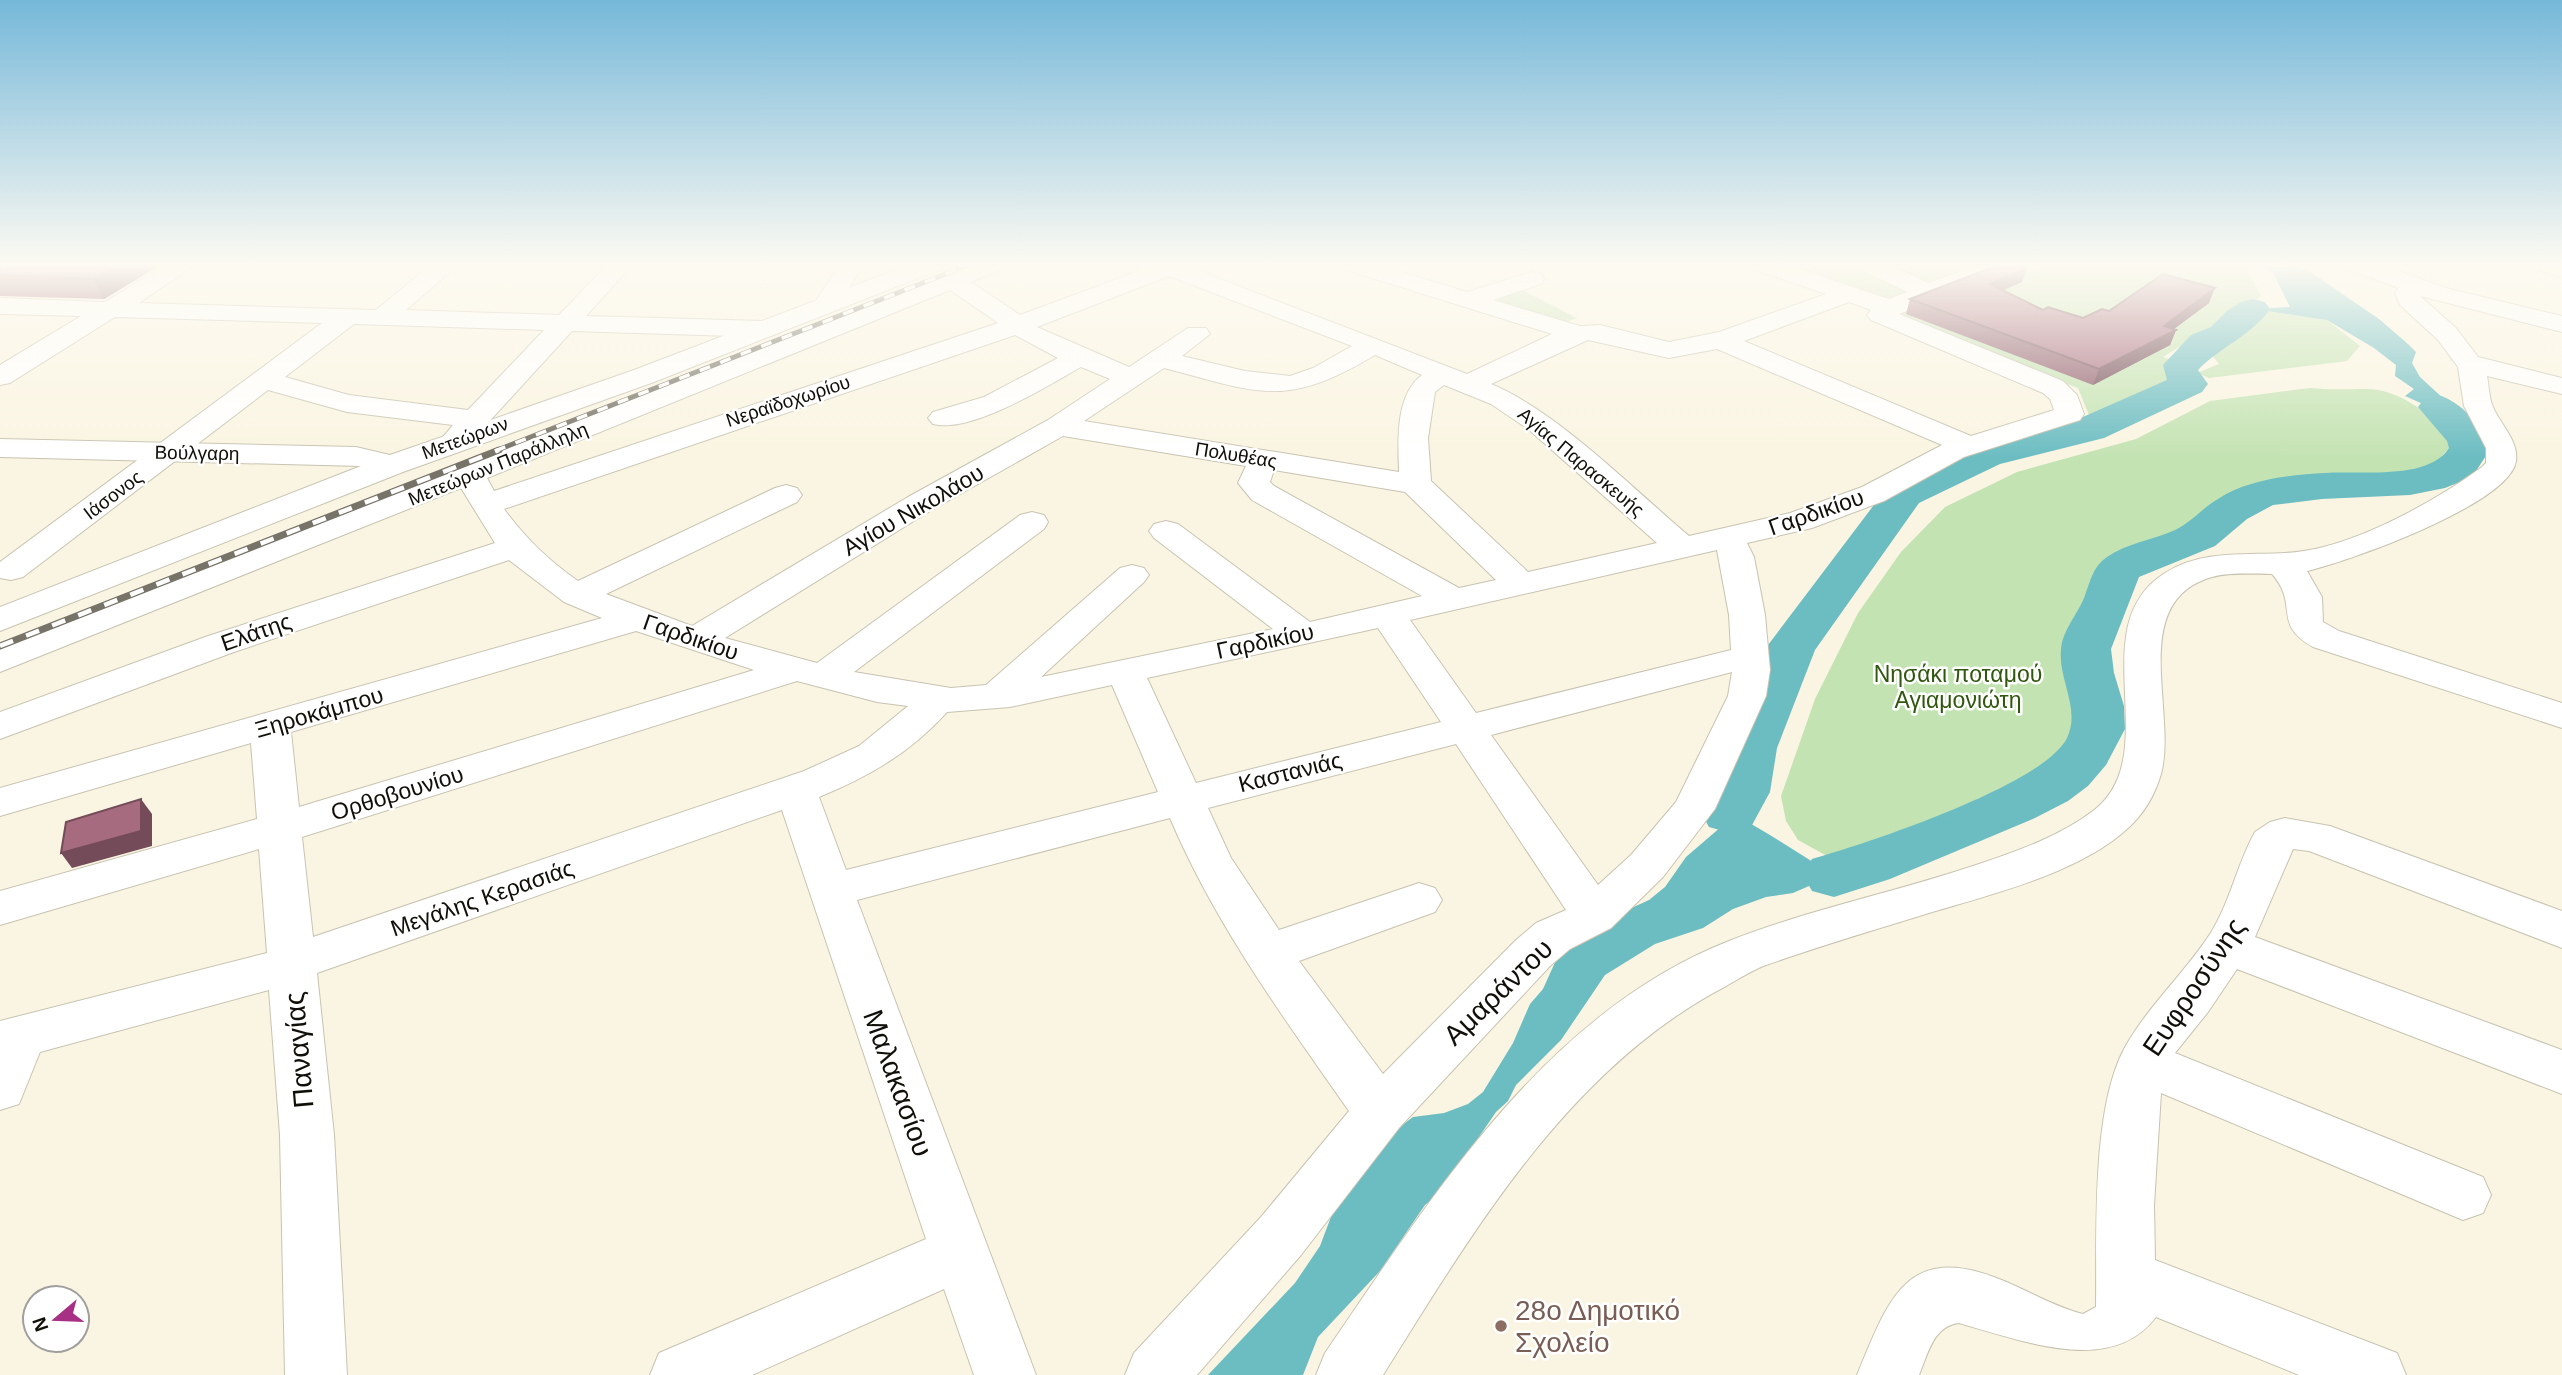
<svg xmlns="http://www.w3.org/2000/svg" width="2562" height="1375" font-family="Arial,sans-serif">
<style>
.green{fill:#c4e3b3}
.water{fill:#6cbdc2}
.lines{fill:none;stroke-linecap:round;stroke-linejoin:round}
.river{fill:#6cbdc2;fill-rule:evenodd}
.minor-casing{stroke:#c8c3b1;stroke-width:2}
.major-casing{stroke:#c8c3b1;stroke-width:2}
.minor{fill:#fff;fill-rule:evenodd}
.major{fill:#fff;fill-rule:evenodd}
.rail-far1-casing{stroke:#777368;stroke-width:5}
.rail-casing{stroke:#777368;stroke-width:7}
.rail-far1{stroke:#fff;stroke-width:3.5;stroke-dasharray:11;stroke-linecap:butt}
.rail{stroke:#fff;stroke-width:4.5;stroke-dasharray:14;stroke-linecap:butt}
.wall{fill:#8f5c6c}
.shaded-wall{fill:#744b58}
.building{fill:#a66b7e;stroke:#744b58;stroke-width:2}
.education-dot{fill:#8d6e63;stroke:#fff;stroke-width:2.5}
.labels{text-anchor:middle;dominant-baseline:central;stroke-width:5;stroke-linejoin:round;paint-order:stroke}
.far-street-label{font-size:19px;fill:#110f09;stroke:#fff}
.street-label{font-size:23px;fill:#110f09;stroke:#fff}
.park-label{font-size:23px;fill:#30570e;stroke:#fff}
.near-street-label{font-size:28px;fill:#110f09;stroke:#fff}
.near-education-label{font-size:28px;fill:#785e54;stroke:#fff;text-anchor:start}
</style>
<rect width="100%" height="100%" fill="#faf5e2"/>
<g class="green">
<path d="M1773 264H2243L2261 296 2163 357 2193 368 2096 422 2091 420 2078 388 1903 323Z"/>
<path d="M1518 288 1577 318 1560 324 1484 299Z"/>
<path d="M2257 310 2327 320 2360 346 2347 361 2209 378 2197 373 2219 364 2206 348 2208 344 2245 329Z"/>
<path d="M2310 388C2329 390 2345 389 2364 389 2400 388 2434 416 2454 443L2436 462 2406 472 2297 477 2244 489 2201 514 2186 533 2128 547 2109 564 2101 577 2076 647 2085 722 2081 740 2060 766 2043 780 2003 801 1889 849 1848 862 1827 856 1798 840 1786 821 1781 796 1815 699 1858 613 1901 552 1945 507 2017 472 2136 439 2210 401Z"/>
</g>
<g class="water">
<path d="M2256 264H2296L2309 271 2379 319 2408 344 2416 352 2412 363 2420 377 2457 411 2423 404 2405 396 2414 389 2395 376 2396 365 2374 348 2327 320 2253 309 2290 307 2273 273Z"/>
<path d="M1730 813C1767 831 1799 854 1834 875L1793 893 1766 897 1733 909 1703 928 1655 944 1605 975 1561 1040 1516 1085 1508 1101 1496 1112 1442 1191 1425 1205 1380 1271 1318 1337 1303 1375H1208L1295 1283 1320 1246 1340 1193 1389 1135 1413 1117 1444 1113 1468 1104 1483 1092 1513 1043 1530 1004 1543 989 1566 938 1649 900 1665 887 1686 857 1722 826Z"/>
</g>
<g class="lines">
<g class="river">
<path d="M2253 299 2265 302 2270 309C2252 335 2220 347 2198 370L2208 384 2202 392 2104 438 2000 464 1919 503 1815 650 1777 748 1770 792 1751 827 1730 833 1709 827 1701 813 1712 792 1721 748 1765 649 1889 485 1970 446 2076 420 2167 380 2163 365 2191 335 2211 327 2227 311 2241 302Z"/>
<path d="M2438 395C2460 401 2483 426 2491 448L2476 471 2462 481 2445 488 2410 495 2322 499 2273 505 2247 519 2215 546 2139 577 2111 649 2114 673 2124 706 2125 729 2106 765 2088 786 2068 801 2035 818 1890 879 1834 897 1812 891 1803 875 1812 859C1865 844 2044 785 2067 738 2081 709 2058 680 2061 650 2062 631 2077 615 2084 598 2090 583 2092 567 2107 557 2127 543 2153 540 2175 530 2192 522 2202 508 2218 499 2248 479 2290 475 2325 473 2359 470 2428 481 2449 448L2447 441 2418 407 2424 399Z"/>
</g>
<defs>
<g id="minor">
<path d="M167 264H196L139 303 376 310 432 264H459L406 310 559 315 608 264H633L586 316 765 321 774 323 778 329 774 335 765 337 572 331 464 449 453 452 442 449 438 443 453 425 347 412 268 390 23 577 11 580 0 578V562L322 323 115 317 10 383 0 385V365L81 316 0 314V298L105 302ZM354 324 544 330 468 410 349 395 285 377Z"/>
<path d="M840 264H864L835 310H817L813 305Z"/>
<path d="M973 264H1006L1002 269 971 282 1020 315 1149 267 1147 264H1181L1467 374 1552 334 1343 269 1339 264H1376L1467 292 1532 272 1541 274 1544 279 1541 284 1493 300 1580 326 1600 325 1669 342 1719 332 1826 294 1753 269 1749 264H1784L1889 299 1907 292 1860 269 1856 264H1887L1928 283 1981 264H2016L2012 269 1899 314 2063 381 2077 395 2084 414 2080 420 1964 457 1884 501 1812 528 1747 543 1754 557 1765 615 1770 670 1766 696 1715 809 1663 877 1611 928 1570 949 1550 966 1399 1128 1301 1255 1197 1375H1125L1134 1353 1261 1217 1349 1111C1283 1017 1215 924 1170 818L857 900 1036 1375H974L944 1289 752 1375H650L659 1353 926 1239 782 810 317 973 334 1135 347 1375H285L280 1135 269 990 40 1052 19 1104 0 1110V1021L267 953 259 849 0 925V891L257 819 251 743 0 816V788L602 618 564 602 509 560 234 652 0 739V712L208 636 495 543 461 488 0 672V648ZM1169 276 1352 346 1313 368 1290 376 1245 371 1182 356 1210 334 1206 328H1188L1129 367 1037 327ZM950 290 998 323 494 491 487 478ZM1849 302 1871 310 1867 315 1871 320 2043 393 2050 399 2054 410 1971 436 1744 341ZM1015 335 1058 358 984 397 933 412 928 418 933 424C971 434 1047 386 1081 367L1110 379 1048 420 908 497 692 626 606 594 797 502 802 495 797 488 786 485 775 488 578 581C548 560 526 539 504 509ZM1588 340 1669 358 1717 349 1942 445 1862 487 1790 513 1689 536C1633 489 1557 411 1491 384ZM1375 355 1422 375C1395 395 1398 441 1399 472L1084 421 1164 368C1260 393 1285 409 1375 355ZM1444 385 1491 404 1528 429 1657 543 1528 572 1431 481 1428 438 1435 392ZM1063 436 1246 466 1238 483 1252 500 1422 596 1310 622 1178 524 1166 521 1154 524 1149 531 1154 538 1273 629 1041 677 1144 582 1149 575 1144 568 1132 565 1120 568 986 685 951 688 854 672 1044 529 1048 522 1044 515 1032 512 1020 515 817 663 725 638 930 511ZM1274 470 1405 492 1496 580 1459 588 1274 486 1270 482ZM1717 550 1729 615 1731 650 1476 713 1410 620ZM1378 628 1441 722 1196 783 1147 678ZM636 631 754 670 299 807 291 732ZM1732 672 1728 696 1676 802 1631 855 1598 885 1491 735ZM797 681 877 702 908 706 859 746 804 771 313 937 302 837ZM1112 685 1158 792 846 870 819 797C870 776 911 752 947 712L1010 707ZM1456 744 1566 910 1536 923 1516 940 1383 1074 1299 961 1435 912 1442 900 1435 888 1419 883 1279 930 1231 858 1208 808Z"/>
<path d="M2344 264H2378L2446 288 2562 316V332L2420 296 2456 328 2478 357 2562 378V394L2487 376C2489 386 2489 398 2493 407 2500 424 2519 441 2516 461 2510 504 2347 562 2307 571L2322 597 2323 622 2339 631 2562 703V728L2313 647C2271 623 2300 606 2272 574 2249 574 2222 571 2201 581 2131 611 2177 716 2161 774 2155 795 2143 815 2127 829 2079 873 1990 895 1929 913 1874 930 1820 946 1766 965 1752 970 1739 979 1726 986 1569 1068 1474 1230 1383 1375H1316L1325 1353C1432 1197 1545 1013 1729 941 1810 909 1897 892 1979 864 2018 851 2060 836 2093 811 2167 755 2080 626 2165 573 2207 546 2258 558 2304 551 2362 542 2435 501 2482 467L2486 463V448L2464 406 2458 367 2438 340 2400 305 2395 293 2398 288 2348 269Z"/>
<path d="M2532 264H2562V277L2536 269Z"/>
<path d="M2285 818 2330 826 2562 911V948L2309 851 2293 849 2255 937 2562 1050V1094L2237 969 2208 1012 2175 1053 2483 1177 2491 1195 2483 1213 2463 1220 2161 1093 2154 1205 2155 1260 2397 1353 2406 1375H2299L2156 1317C2112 1375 2029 1343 1959 1323 1933 1326 1928 1354 1919 1375H1857C1889 1298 1907 1240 2004 1281 2031 1292 2055 1307 2083 1314L2096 1307C2097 1236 2091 1111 2124 1049 2147 1007 2184 974 2210 934 2230 903 2237 864 2255 832L2270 822Z"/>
</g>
<path id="major" d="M911 264H945L941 269 654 382 403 472 0 631V607L361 466 0 457V439L356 447 390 455 634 370Z"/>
</defs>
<use href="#minor" class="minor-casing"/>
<use href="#major" class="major-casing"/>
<use href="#minor" class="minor"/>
<use href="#major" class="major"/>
<defs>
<path id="rail-far1" d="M495 451 971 264"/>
<path id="rail" d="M0 646 499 450"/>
</defs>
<use href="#rail-far1" class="rail-far1-casing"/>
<use href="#rail" class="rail-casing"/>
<use href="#rail-far1" class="rail-far1"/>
<use href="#rail" class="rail"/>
</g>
<g class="wall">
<path d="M0 264H162L104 299 0 296Z"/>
<path d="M2022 282 2004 290 2043 310 2083 318 2109 311 2209 303 2174 329 2176 330 2170 345 2093 385 1906 314 1910 299Z"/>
</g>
<g class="shaded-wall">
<path d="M118 264H162L104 299 93 279Z"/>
<path d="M2027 268 2022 282 1985 298 1990 284Z"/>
<path d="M2215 288 2209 303 2164 336 2176 330 2170 345 2093 385 2099 369 2164 326Z"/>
<path d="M141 799 152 814V846L72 868 61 853Z"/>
</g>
<g class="building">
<path d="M0 264H118L93 279 0 275Z"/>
<path d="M2001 264H2016L2027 268 1990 284 2043 310 2048 307 2083 318 2102 309 2109 311 2163 274 2215 288 2164 326 2176 330 2099 369 1910 299Z"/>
<path d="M141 799V831L61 853 66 822Z"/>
</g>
<linearGradient id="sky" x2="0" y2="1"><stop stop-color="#76b8d9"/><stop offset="0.58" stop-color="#fdfaf2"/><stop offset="1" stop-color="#fdfaf2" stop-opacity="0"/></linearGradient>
<rect width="2562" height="457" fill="url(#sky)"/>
<circle class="education-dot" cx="1501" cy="1326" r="7"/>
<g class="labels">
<g class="far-street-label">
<text transform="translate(788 401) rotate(-18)">Νεραϊδοχωρίου</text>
<text transform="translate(465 438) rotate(-20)">Μετεώρων</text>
<text transform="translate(197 453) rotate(1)">Βούλγαρη</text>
<text transform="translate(1236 455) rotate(9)">Πολυθέας</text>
<text transform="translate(1581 462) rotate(40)">Αγίας Παρασκευής</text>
<text transform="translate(498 464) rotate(-22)">Μετεώρων Παράλληλη</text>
<text transform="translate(113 495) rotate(-37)">Ιάσονος</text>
</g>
<g class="street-label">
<text transform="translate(913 510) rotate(-30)">Αγίου Νικολάου</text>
<text transform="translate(1816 512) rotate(-19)">Γαρδικίου</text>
<text transform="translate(256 632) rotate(-19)">Ελάτης</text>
<text transform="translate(691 637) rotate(19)">Γαρδικίου</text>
<text transform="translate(1265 641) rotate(-12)">Γαρδικίου</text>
<text transform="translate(319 712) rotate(-16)">Ξηροκάμπου</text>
<text transform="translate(1290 772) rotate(-14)">Καστανιάς</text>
<text transform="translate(397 793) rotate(-17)">Ορθοβουνίου</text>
<text transform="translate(482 898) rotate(-19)">Μεγάλης Κερασιάς</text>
</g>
<g class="park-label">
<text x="1958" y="674">Νησάκι ποταμού<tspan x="1958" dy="26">Αγιαμονιώτη</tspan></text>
</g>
<g class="near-street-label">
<text transform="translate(2194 987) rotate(-56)">Ευφροσύνης</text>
<text transform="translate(1498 992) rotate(-44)">Αμαράντου</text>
<text transform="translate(299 1050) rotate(-95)">Παναγίας</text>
<text transform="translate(898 1083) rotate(70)">Μαλακασίου</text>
</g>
<g class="near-education-label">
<text x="1515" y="1310">28ο Δημοτικό<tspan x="1515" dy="32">Σχολείο</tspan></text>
</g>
</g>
<g transform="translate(56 1319) rotate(251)"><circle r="33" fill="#ffffff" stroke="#a09f9d" stroke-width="2"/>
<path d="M0-5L12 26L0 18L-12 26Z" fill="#a72f84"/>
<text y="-10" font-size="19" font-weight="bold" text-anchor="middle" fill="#110f09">N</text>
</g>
</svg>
